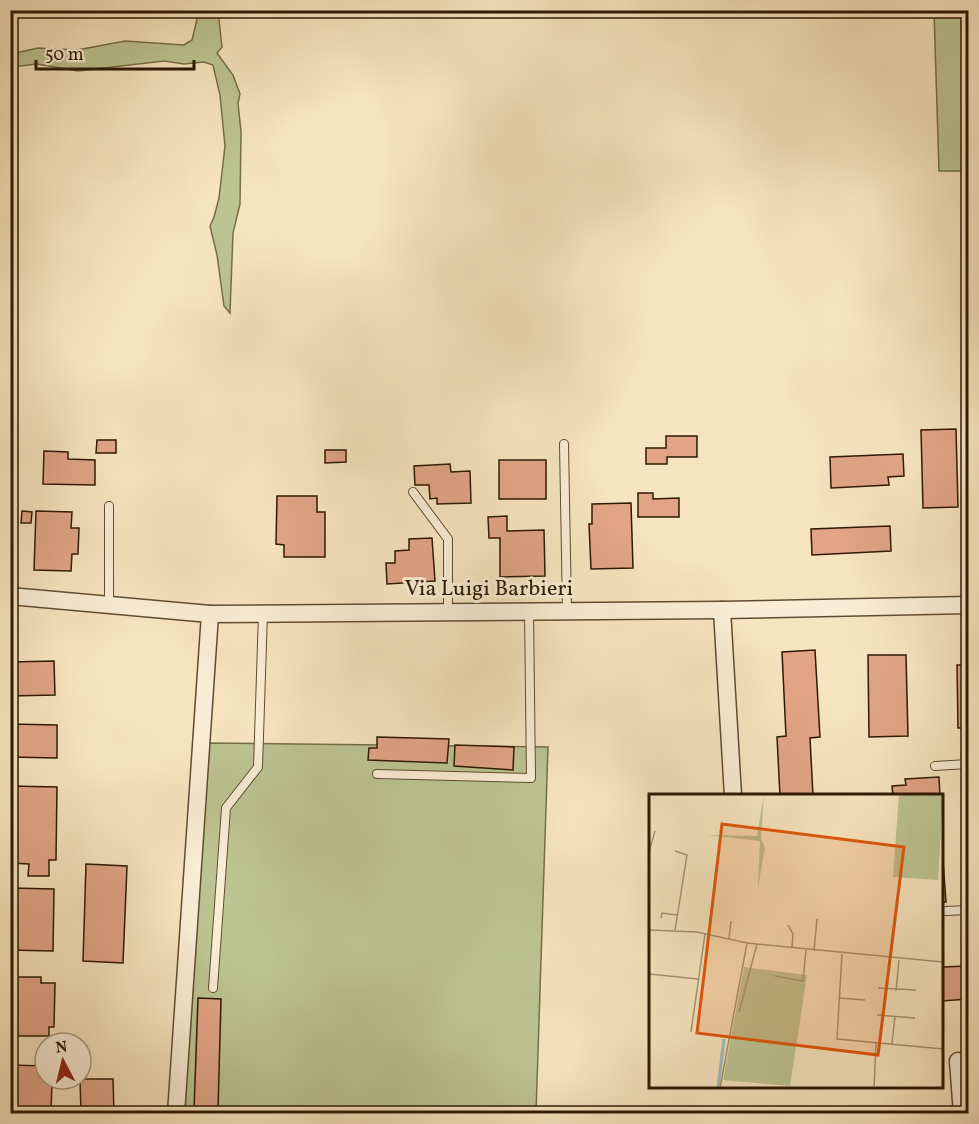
<svg xmlns="http://www.w3.org/2000/svg" width="979" height="1124" font-family="Vollkorn,serif">
<style>
.green{fill:#bcc492;stroke:#756e4a;stroke-width:1.5}
.building{fill:#e1a487;stroke:#2e1903;stroke-width:1.5}
.lines{fill:none;stroke-linecap:round;stroke-linejoin:round}
.service-casing{stroke:#604c32;stroke-width:10}
.minor-casing{stroke:#604c32;stroke-width:19}
.service{stroke:#f9edd5;stroke-width:8}
.minor{stroke:#f9edd5;stroke-width:16}
.labels{text-anchor:middle;dominant-baseline:central;stroke-width:6;stroke-linejoin:round;paint-order:stroke}
.street-label{font-size:22px;fill:#2e1903;stroke:#f9edd5}
.inset-river{fill:none;stroke:#a3bbbd;stroke-width:3}
.inset-road{fill:none;stroke:#a69373;stroke-width:1.5}
.view{fill:#df560c;fill-opacity:0.15;stroke:#df560c;stroke-width:3}
.inset-edge{fill:none;stroke:#2e1903;stroke-width:3}
</style>
<rect width="100%" height="100%" fill="#f6e4be"/>
<filter id="stains"><feTurbulence type="fractalNoise" baseFrequency=".00333" numOctaves="4"/><feColorMatrix values="0 0 0 0 .2 0 0 0 0 .09 0 0 0 0 .02 0 0 0 .5 -.17"/></filter>
<radialGradient id="worn" r=".72"><stop offset=".6" stop-color="#630" stop-opacity="0"/><stop offset="1" stop-color="#630" stop-opacity=".3"/></radialGradient>
<g class="green">
<path d="M199 11H218L222 47 217 53 233 75 240 94 238 103 241 132 240 204 233 233 230 313 224 306 217 255 210 226 214 217 219 198 225 146 220 95 213 65 204 62 184 64 164 61 78 71 37 64 11 67V54L38 48 77 50 125 41 184 45 192 40Z"/>
<path d="M934 11H968V171H939Z"/>
<path d="M206 743 548 747 536 1113 184 1114Z"/>
</g>
<g class="building">
<path d="M956 429 958 507 923 508 921 430Z"/>
<path d="M666 436H697V457H667V464H646V448H666Z"/>
<path d="M97 440H116V453H96Z"/>
<path d="M325 450H346V462L325 463Z"/>
<path d="M44 451 68 452V459L95 460V485L43 484Z"/>
<path d="M903 454 904 476 888 477 889 485 831 488 830 457Z"/>
<rect x="499" y="460" width="47" height="39"/>
<path d="M450 464 451 472 470 471 471 503 437 504V498L430 499 429 485H415L414 466Z"/>
<path d="M638 493H653V499L679 498V517H638Z"/>
<path d="M277 496H317V512H325V557H284V545L276 544Z"/>
<path d="M631 503 633 568 591 569 589 524H592V504Z"/>
<path d="M22 511 32 512 31 523H21Z"/>
<path d="M36 511 72 512 71 528H79L78 554H72L71 571 34 570Z"/>
<path d="M507 516V531L544 530 545 576 500 577V538H489L488 517Z"/>
<path d="M890 526 891 551 812 555 811 529Z"/>
<path d="M432 538 435 581 387 584 386 563H395V551L409 550V539Z"/>
<path d="M815 650 820 737 810 738 813 796H780L777 737 786 736 782 652Z"/>
<path d="M868 655H906L908 736 869 737Z"/>
<path d="M54 661 55 695 10 696V662Z"/>
<path d="M957 665H968V728H958Z"/>
<path d="M10 724 57 725V758L10 757Z"/>
<path d="M377 737 449 739 447 763 368 760 369 748H377Z"/>
<path d="M455 745 514 747 513 770 454 766Z"/>
<path d="M939 777 940 796H893L892 786 906 785 905 779Z"/>
<path d="M10 786 57 787 56 860H49V876H28L29 864 10 863V834L14 833V820H10Z"/>
<path d="M942 847 946 902H942Z"/>
<path d="M86 864 127 866 123 963 83 961Z"/>
<path d="M10 888 54 889 53 951 10 950Z"/>
<path d="M968 966V999L942 1001V967Z"/>
<path d="M10 977H41V983H55L54 1027H49V1036H10Z"/>
<path d="M198 998 221 999 218 1111 194 1110Z"/>
<path d="M10 1065 45 1066V1079H52L51 1114H10Z"/>
<path d="M80 1079H113L114 1114H81Z"/>
</g>
<g class="lines">
<defs>
<g id="service">
<path d="M564 444 567 611"/>
<path d="M413 492 448 539V612"/>
<path d="M109 506V605"/>
<path d="M935 766 968 764"/>
<path d="M377 774 531 778 529 611"/>
<path d="M946 911 968 910"/>
<path d="M213 988 226 808 258 767 263 613"/>
</g>
<g id="minor">
<path d="M10 596 210 614 722 610 968 605"/>
<path d="M722 610 733 796"/>
<path d="M958 1061 962 1114"/>
<path d="M176 1114 210 614"/>
</g>
</defs>
<use href="#service" class="service-casing"/>
<use href="#minor" class="minor-casing"/>
<use href="#service" class="service"/>
<use href="#minor" class="minor"/>
</g>
<g class="labels">
<g class="street-label">
<text x="489" y="589">Via Luigi Barbieri</text>
</g>
</g>
<g transform="translate(649 794)">
<rect width="294" height="294" fill="#f6e4be"/>
<path d="M115 0 112 45 116 53 109 94 111 47 58 41 108 42ZM250 0H294L289 86 244 83ZM95 173 158 181 141 292 74 286Z" fill="#bcc492"/>
<path class="inset-river" d="M69 294 75 245"/>
<path class="inset-road" d="M0 58 6 37M12 124 13 119 28 121M139 131 144 140 143 154M0 136 48 138 98 149 294 168M26 136 38 61 26 57M80 145 82 127M165 157 168 125M193 160 188 245 294 255M0 180 49 185M126 182 154 187 157 156M229 194 267 196M247 197 250 166M191 204 216 206M90 218 108 150M228 221 266 224M42 238 56 140M243 250 246 222M71 294 98 149M225 294 227 249"/>
<path class="view" d="M73 30 255 53 229 261 48 239Z"/>
<rect width="294" height="294" class="inset-edge"/>
</g>
<rect width="979" height="1124" fill="none" stroke="#f6e4be" stroke-width="36"/>
<rect x="12" y="12" width="955" height="1100" fill="none" stroke="#2e1903" stroke-width="3"/>
<rect x="18" y="18" width="943" height="1088" fill="none" stroke="#2e1903" stroke-width="1.5"/>
<g transform="translate(63 1061) rotate(353)"><circle r="28" fill="#f9edd5" stroke="#a89881" stroke-width="1.5"/>
<path d="M0-4.5L10 22L0 15L-10 22Z" fill="#8f2418"/>
<text y="-9" font-size="16" font-weight="bold" text-anchor="middle" fill="#2e1903">N</text>
</g>
<path d="M36 60v9h158v-9" fill="none" stroke="#2e1903" stroke-width="3"/>
<text x="45" y="60" font-size="18" fill="#2e1903" stroke="#f9edd5" stroke-width="4.5" paint-order="stroke">50 m</text>
<rect width="100%" height="100%" filter="url(#stains)"/>
<rect width="100%" height="100%" fill="url(#worn)"/>
</svg>
